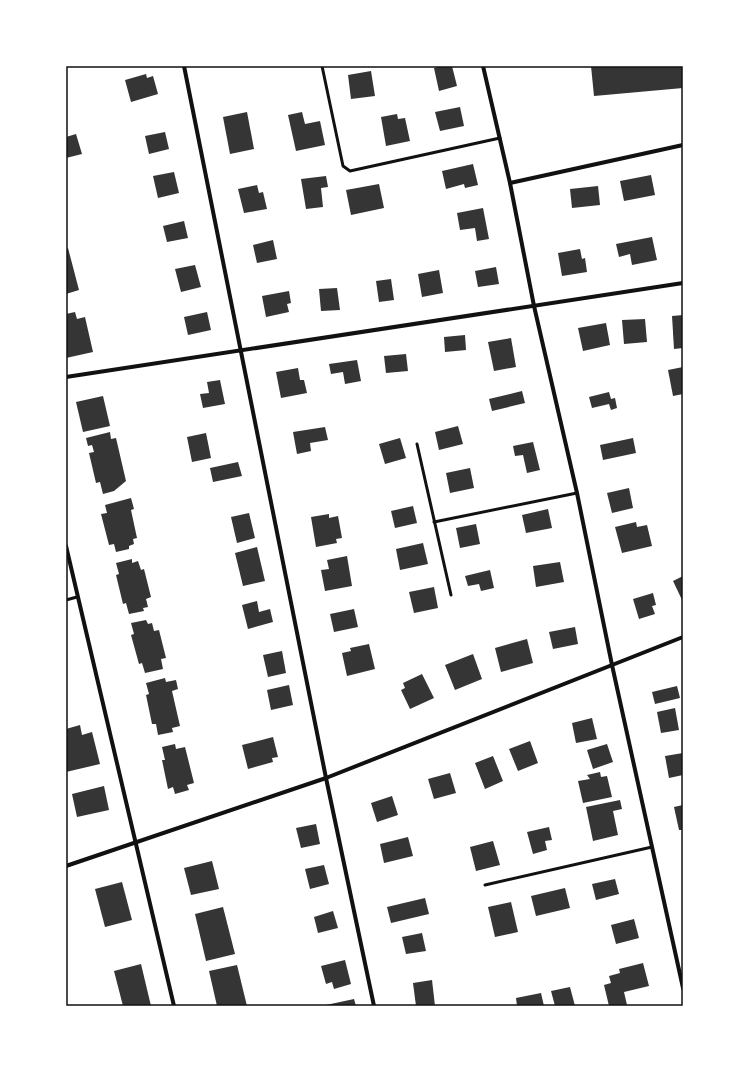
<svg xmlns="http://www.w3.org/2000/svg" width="749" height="1072" font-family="Lato,sans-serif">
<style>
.building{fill:#353535}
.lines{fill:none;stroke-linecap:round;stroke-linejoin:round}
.service{stroke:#111;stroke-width:3}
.minor{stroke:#111;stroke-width:4}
.neatline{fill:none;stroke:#111;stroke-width:1.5}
</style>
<rect width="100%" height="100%" fill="#fff"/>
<g class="building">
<path d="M441 66H452L457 86 439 91 434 68Z"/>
<path d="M591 66H683V88L594 96Z"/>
<path d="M371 71 375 96 351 99 348 75Z"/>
<path d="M146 74 147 78 153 76 158 94 131 102 125 80Z"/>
<path d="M460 107 464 126 440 131 435 112Z"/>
<path d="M247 112 254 149 230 154 223 117Z"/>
<path d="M302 112 305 124 320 121 325 145 296 151 288 115Z"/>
<path d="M397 114 398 119 405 118 410 141 386 146 381 117Z"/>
<path d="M165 132 169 149 149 154 145 136Z"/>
<path d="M76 134 82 154 66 158V137Z"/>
<path d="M473 164 478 185 465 188 464 184 446 189 442 171Z"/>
<path d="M174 172 179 193 158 198 153 176Z"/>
<path d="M651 175 655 195 624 201 620 181Z"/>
<path d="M326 176 328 187 321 188 323 207 306 209 301 179Z"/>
<path d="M379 184 384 208 351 215 346 190Z"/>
<path d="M257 185 259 193 263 192 267 209 244 213 238 189Z"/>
<path d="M598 186 600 205 572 208 570 189Z"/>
<path d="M483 208 489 239 477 241 475 228 460 230 457 213Z"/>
<path d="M184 221 188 238 167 242 163 226Z"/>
<path d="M652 237 657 260 632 265 630 254 619 257 616 244Z"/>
<path d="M273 240 277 259 257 263 253 245Z"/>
<path d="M68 248 79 290 66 294V249Z"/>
<path d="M580 249 582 259 585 258 587 272 562 276 558 253Z"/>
<path d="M195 265 201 287 181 292 175 269Z"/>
<path d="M496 267 499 284 478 287 475 271Z"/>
<path d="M439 270 443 293 422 297 418 274Z"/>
<path d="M391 279 394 300 379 302 376 281Z"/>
<path d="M337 288 340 310 321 311 319 289Z"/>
<path d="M289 291 291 303 287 304 289 312 266 317 262 296Z"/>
<path d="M75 312 77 319 85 317 93 352 66 358V314Z"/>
<path d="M207 312 211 330 188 335 184 317Z"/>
<path d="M683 315V348L674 349 672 316Z"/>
<path d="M645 319 647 342 624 344 622 320Z"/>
<path d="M606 323 610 345 583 351 578 328Z"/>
<path d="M465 335 466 350 445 352 444 337Z"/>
<path d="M511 338 516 367 494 371 488 342Z"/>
<path d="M406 354 408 371 386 373 384 356Z"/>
<path d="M357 360 361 381 345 384 343 372 331 374 329 364Z"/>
<path d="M683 367V394L673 396 668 370Z"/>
<path d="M298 368 300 380H304L307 393 281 398 276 372Z"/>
<path d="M220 380 225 404 203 408 200 394 209 393 207 382Z"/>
<path d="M522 391 525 403 492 411 489 399Z"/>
<path d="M609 392 611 399 615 398 617 408 611 410 609 404 592 408 589 397Z"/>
<path d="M103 396 110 426 83 432 76 402Z"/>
<path d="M458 426 463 444 439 450 435 432Z"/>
<path d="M325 427 328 440 310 443 311 451 297 454 293 432Z"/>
<path d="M110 432 111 439 116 438 126 481 114 491 103 494 100 482 96 483 89 453 94 452 92 445 88 446 86 438Z"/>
<path d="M206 433 211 458 192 462 187 437Z"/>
<path d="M400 438 406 458 385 464 379 444Z"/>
<path d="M633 438 636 453 603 460 600 445Z"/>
<path d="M533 442 540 470 527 473 523 455 515 456 513 446Z"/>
<path d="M238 462 242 476 213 482 210 468Z"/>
<path d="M470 468 474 488 450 493 446 473Z"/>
<path d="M629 488 633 508 612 513 607 493Z"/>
<path d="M131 498 134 509 131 510 137 538 133 539 134 544 129 546V549L116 552 114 544 109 545 101 514 107 513 105 505Z"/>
<path d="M413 506 417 523 395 528 391 511Z"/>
<path d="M548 509 552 528 526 533 522 515Z"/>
<path d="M249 513 255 538 237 543 231 517Z"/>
<path d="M329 514V518L338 516 342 538 336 539 337 543 316 547 311 517Z"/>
<path d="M636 522 637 527 647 525 652 546 622 553 615 527Z"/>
<path d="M476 524 480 544 460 548 456 528Z"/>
<path d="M423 543 428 564 400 570 396 549Z"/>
<path d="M257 547 265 581 243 586 235 553Z"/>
<path d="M347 556 352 586 325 591 321 570 329 569 327 560Z"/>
<path d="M132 559V563L138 561 141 570 144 569 151 597 146 599 148 607 143 608 144 611 129 614 126 603 123 604 116 575 119 574 116 563Z"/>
<path d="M560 562 564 582 536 587 533 566Z"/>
<path d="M490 570 494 588 481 591 479 584 468 586 465 576Z"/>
<path d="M683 576V602L673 581Z"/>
<path d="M434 587 438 608 414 613 409 592Z"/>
<path d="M653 593 656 605 652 606 655 614 639 619 633 599Z"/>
<path d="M257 601 259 612 270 609 273 622 248 629 242 605Z"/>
<path d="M354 609 358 627 334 632 330 614Z"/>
<path d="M146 620 148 624 152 623 154 631 159 630 166 658 161 659 163 669 145 673 142 663 139 664 131 635 134 634 131 623Z"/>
<path d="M575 627 578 644 553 649 549 632Z"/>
<path d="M527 639 533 663 501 672 495 648Z"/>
<path d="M369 644 375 669 347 676 342 653 351 651 350 648Z"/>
<path d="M282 651 286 673 268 677 263 655Z"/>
<path d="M473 654 482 679 455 690 445 665Z"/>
<path d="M422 674 434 698 410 709 401 690 405 688 403 683Z"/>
<path d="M165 678 166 682 176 680 178 689 172 691 180 726 172 728 173 732 158 735 156 724H152L146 695 149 694 146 683Z"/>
<path d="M289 685 293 705 271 710 267 690Z"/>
<path d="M677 686 680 698 655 704 652 692Z"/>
<path d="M675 708 679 730 661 733 657 712Z"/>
<path d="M592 718 597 739 576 743 572 723Z"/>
<path d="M80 725 82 735 92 732 100 764 66 772V729Z"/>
<path d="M273 737 278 757 272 758 273 762 248 769 242 745Z"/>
<path d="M530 741 538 763 518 771 509 749Z"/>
<path d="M175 744 176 749 185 747 194 783 187 785 189 790 175 794 173 787 168 789 162 760H165L162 747Z"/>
<path d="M607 744 613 762 593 769 587 750Z"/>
<path d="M683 753V775L669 778 665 756Z"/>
<path d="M493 756 503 781 485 789 475 763Z"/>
<path d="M600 772 601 777 607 776 612 797 583 803 578 781 590 779 587 775Z"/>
<path d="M450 773 456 793 434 799 428 779Z"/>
<path d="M104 786 109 810 77 817 72 794Z"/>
<path d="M392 796 398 815 377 822 371 803Z"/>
<path d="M620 800 622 809 613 811 618 835 593 841 586 807Z"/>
<path d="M683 805V830H679L674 807Z"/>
<path d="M316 824 320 844 301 848 296 828Z"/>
<path d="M549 827 552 840 545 841 547 850 533 854 527 832Z"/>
<path d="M408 837 413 856 384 863 380 844Z"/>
<path d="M493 841 500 865 476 871 470 847Z"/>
<path d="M212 861 219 889 191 895 184 868Z"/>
<path d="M324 865 329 884 310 889 305 869Z"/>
<path d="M615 879 619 894 596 900 592 884Z"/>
<path d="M122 882 132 920 105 927 95 889Z"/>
<path d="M565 888 570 908 536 916 531 896Z"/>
<path d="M425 898 429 914 391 923 387 907Z"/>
<path d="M511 902 518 932 495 937 488 907Z"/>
<path d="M223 907 235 954 206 961 195 914Z"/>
<path d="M333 911 338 928 318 933 314 917Z"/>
<path d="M634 919 639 938 616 944 611 925Z"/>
<path d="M422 933 426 951 406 954 402 937Z"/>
<path d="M345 960 351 984 334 989 332 982 326 984 321 966Z"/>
<path d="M643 963 649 986 624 992 627 1005 609 1006 604 985 611 983 609 976 620 973 619 969Z"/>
<path d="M141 964 151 1006H123L114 971Z"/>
<path d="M237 965 247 1006H217L209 971Z"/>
<path d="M432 980 435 1006H416L413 983Z"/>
<path d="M570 987 575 1006H555L551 991Z"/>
<path d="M541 993 544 1006H517L516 998Z"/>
<path d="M354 999 356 1006H327L326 1005Z"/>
</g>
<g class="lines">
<g class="service">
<path d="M322 66 343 166 350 171 500 138"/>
<path d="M417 444 451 595"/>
<path d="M434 522 577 493"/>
<path d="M66 600 77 597"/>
<path d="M485 885 652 847"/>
</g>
<g class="minor">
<path d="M184 66 326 778 374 1006"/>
<path d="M483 66 510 183 534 306 577 493 612 665 683 988"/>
<path d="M510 183 683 145"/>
<path d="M66 377 683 283"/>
<path d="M66 546 174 1006"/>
<path d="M66 866 326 778 683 637"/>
</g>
</g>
<rect width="749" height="1072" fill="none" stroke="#ffffff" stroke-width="134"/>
<rect x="67" y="67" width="615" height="938" class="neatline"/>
</svg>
